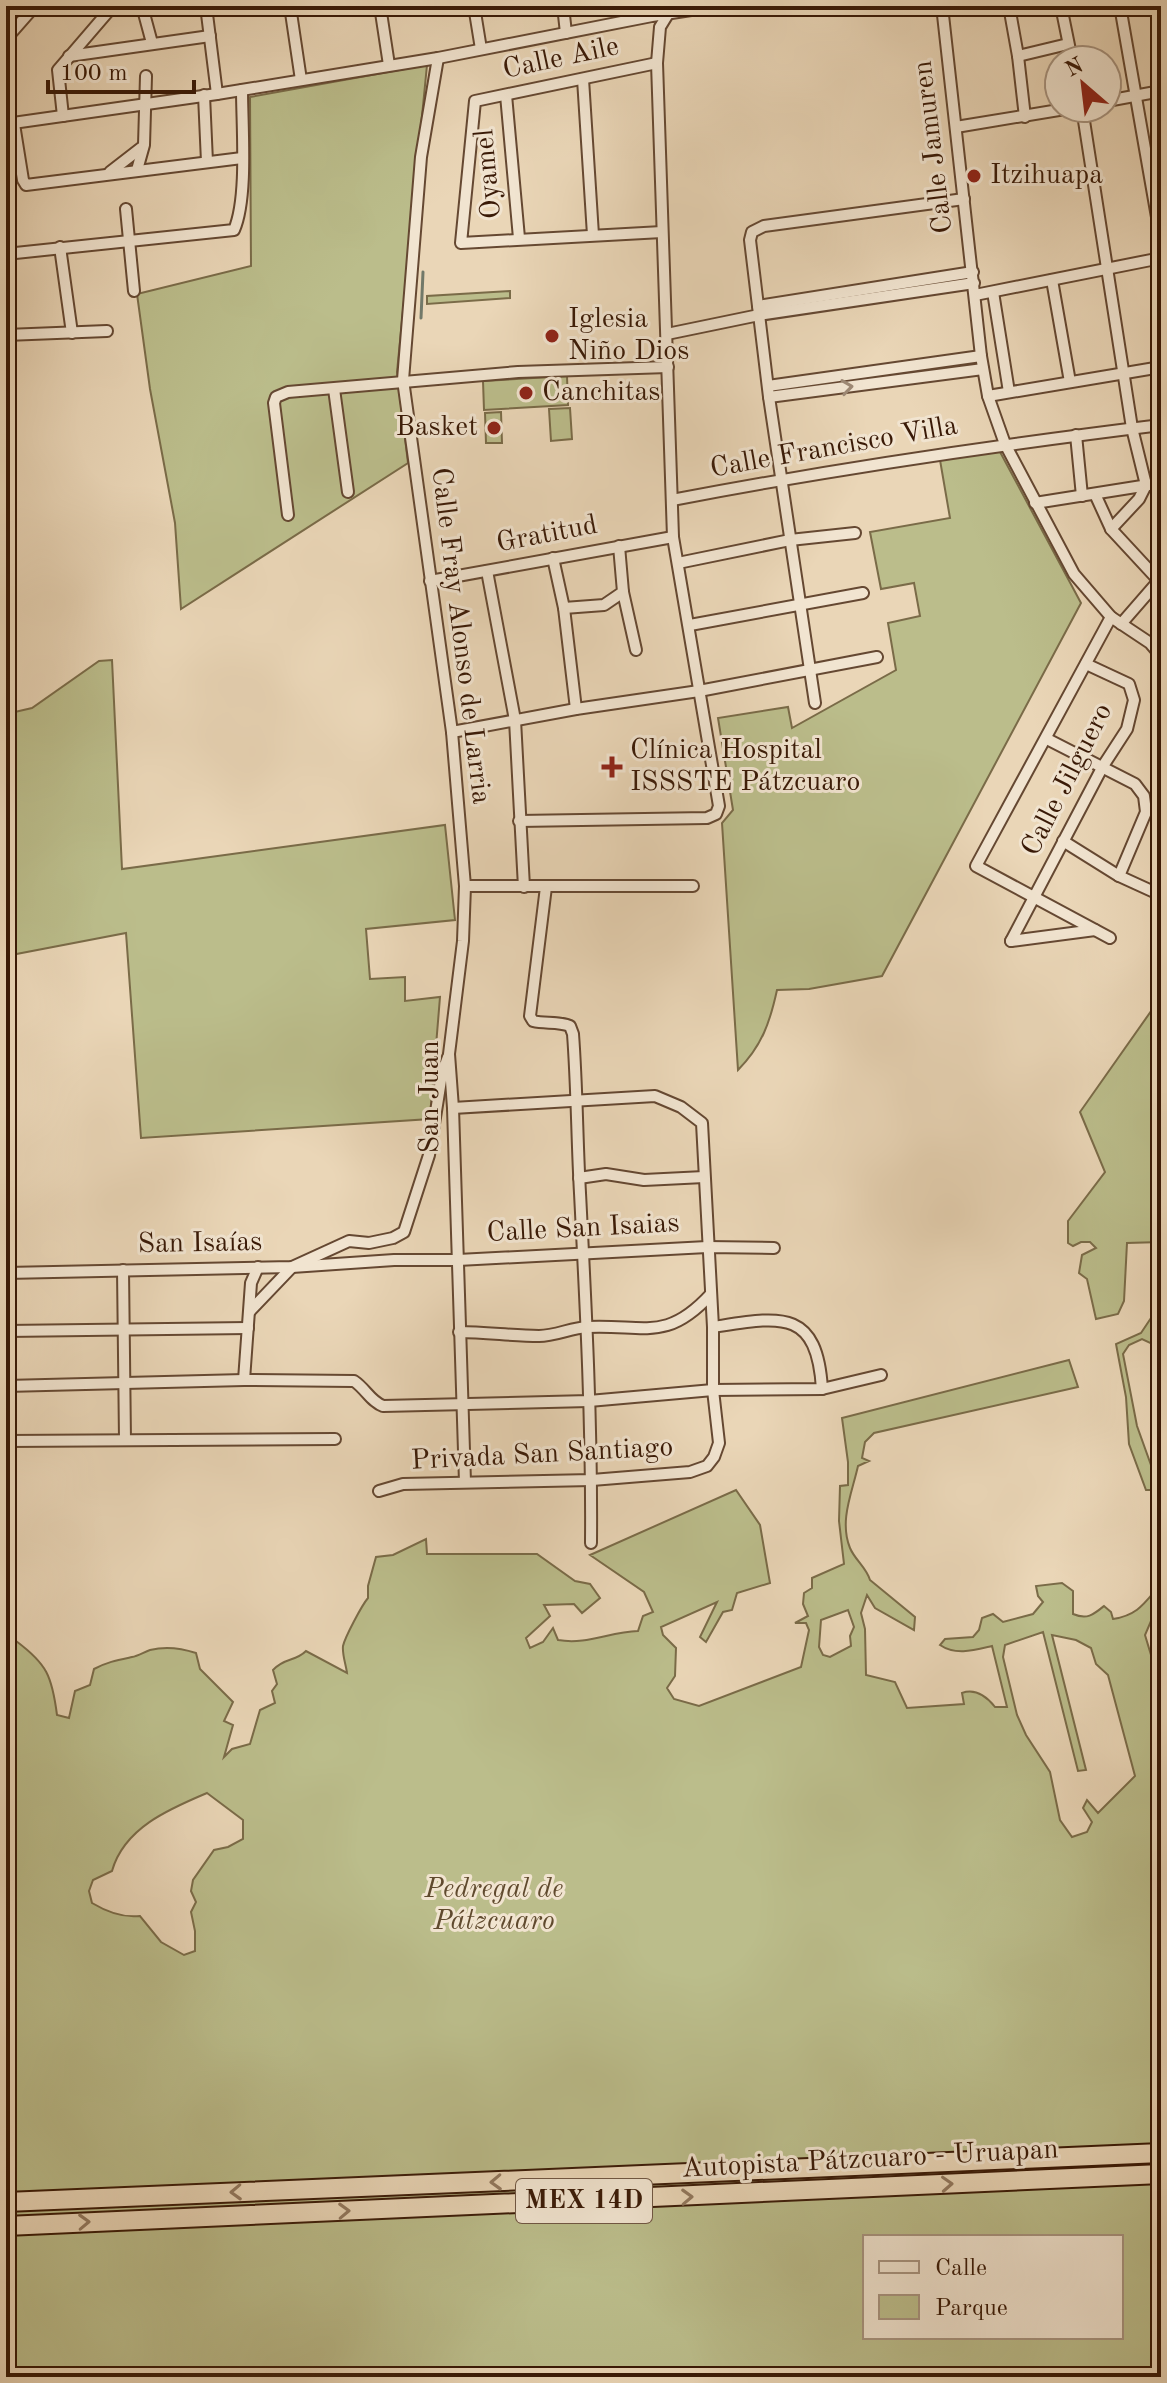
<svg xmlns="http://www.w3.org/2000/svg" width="1167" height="2383" font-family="'Old Standard TT',serif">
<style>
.green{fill:#bbbd8b;stroke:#7a6b48;stroke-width:2;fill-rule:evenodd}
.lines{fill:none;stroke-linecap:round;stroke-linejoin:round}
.stream{stroke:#727969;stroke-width:3}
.minor-casing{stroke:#654832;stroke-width:14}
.motorway-casing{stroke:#391906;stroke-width:22}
.minor{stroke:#f1e4d0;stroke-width:10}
.motorway{stroke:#ead6b7;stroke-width:18}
.oneway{stroke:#9e8975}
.oneway2{stroke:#92785e}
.poi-dot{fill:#8f2418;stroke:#f1e4d0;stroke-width:3}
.labels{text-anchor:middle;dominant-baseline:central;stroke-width:6;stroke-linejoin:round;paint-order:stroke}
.shield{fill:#f1e4d0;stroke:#705643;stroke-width:2}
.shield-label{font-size:26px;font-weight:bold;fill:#391906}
.street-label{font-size:28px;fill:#391906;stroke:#f1e4d0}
.poi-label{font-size:28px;fill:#391906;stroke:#f1e4d0;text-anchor:start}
.park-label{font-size:28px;font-style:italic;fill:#604a2e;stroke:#f1e4d0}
</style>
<rect width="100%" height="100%" fill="#ead6b7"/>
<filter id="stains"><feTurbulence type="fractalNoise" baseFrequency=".0025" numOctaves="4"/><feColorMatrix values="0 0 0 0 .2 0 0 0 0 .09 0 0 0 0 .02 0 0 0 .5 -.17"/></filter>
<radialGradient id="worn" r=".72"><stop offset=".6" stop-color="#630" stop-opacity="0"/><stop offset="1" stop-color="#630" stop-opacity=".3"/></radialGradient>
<g class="green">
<path d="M427 65 397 372 408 463 181 609 175 523 150 389 137 294 251 266 250 97Z"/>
<path d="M510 291V298L427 304V296Z"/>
<path d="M567 376 568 405 484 410 483 381Z"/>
<path d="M570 408 572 439 551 441 549 409Z"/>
<path d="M501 412 502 443H486L485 413Z"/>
<path d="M999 450 1081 603 882 976 809 989 777 990C770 1022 762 1046 738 1070L722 823 733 810 718 718 788 707 792 728 896 670 888 623 920 616 914 583 881 589 870 532 950 518 940 460Z"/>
<path d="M112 660 122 869 445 825 455 920 366 929 370 979 405 977V1001L440 997 430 1119 141 1138 126 933 6 956V714L32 708 99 661Z"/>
<path d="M1161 997V1242L1127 1243 1124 1301 1118 1314 1096 1319 1087 1279 1079 1273 1082 1255 1096 1248 1090 1242H1081L1073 1246 1068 1243V1221L1105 1172 1080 1112Z"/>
<path d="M1161 1303V1348L1142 1339 1129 1345 1123 1354 1137 1426 1161 1493V1509L1153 1490H1146L1129 1444 1126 1397 1116 1344 1141 1333Z"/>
<path d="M1069 1360 1078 1387 874 1433 865 1442 862 1458 869 1461 858 1466C852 1493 839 1521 850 1548 855 1560 866 1567 870 1580L915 1617 914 1630 875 1608 867 1595 861 1613 865 1629 866 1675 895 1682 907 1708 964 1704 962 1693C976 1688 987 1697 995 1707H1007L992 1646C975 1650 956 1656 940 1645L945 1639 973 1637 979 1630 982 1618 993 1614 1003 1622 1033 1614 1043 1602 1038 1596 1036 1586 1062 1583 1073 1591V1614C1087 1620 1093 1615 1104 1606L1111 1612 1113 1619C1139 1615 1145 1602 1161 1584V1621L1154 1614 1145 1635 1161 1688V2377H6V1642L16 1641C47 1664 52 1676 57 1715L69 1718 75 1691 90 1685 94 1669C107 1662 118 1660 132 1657 138 1656 144 1652 150 1650 166 1646 181 1648 196 1653L200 1669 233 1702 224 1721 233 1725 224 1757 232 1749 250 1744 260 1710 275 1703 272 1691 277 1684 273 1670C285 1657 295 1662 306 1651L347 1673C346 1665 342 1654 343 1646 345 1637 362 1605 368 1598V1586L376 1557 393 1555 426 1539 427 1554H537L575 1581 590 1584 600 1598 582 1613 574 1604 544 1605 550 1616 526 1638 530 1648 543 1642 553 1628 558 1640C587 1645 609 1632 638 1631L643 1616 653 1612 644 1592 590 1555 736 1490 760 1525 770 1583 737 1593 732 1610 723 1612 706 1642 700 1637 717 1602 661 1627 663 1635 676 1648 675 1676 667 1688 674 1699 699 1706 801 1667 809 1630 806 1623H795L808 1616 803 1604 804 1593 812 1588V1578L844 1564 839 1521 840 1486 848 1485V1462L842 1418ZM848 1610 854 1627 850 1636 851 1646 830 1657 823 1655 819 1647 821 1620ZM1043 1632 1078 1771 1086 1770 1052 1635 1076 1640 1091 1648 1096 1664 1108 1675 1135 1776 1098 1813 1087 1800 1083 1808 1092 1822 1087 1832 1072 1837 1060 1820 1050 1772 1026 1735 1017 1715 1003 1657 1005 1645ZM207 1793 243 1820V1839L228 1847 214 1850 193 1880 191 1891 196 1902 191 1912 195 1931V1951L184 1955 161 1942 140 1916C123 1918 107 1912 92 1903L89 1891 93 1880 112 1871C124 1828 169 1809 207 1793ZM865 2237H1121V2337H865Z"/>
</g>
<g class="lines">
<path class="stream" d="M421 318 423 272"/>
<defs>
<g id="minor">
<path d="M142 6 152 43"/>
<path d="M206 6 217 94"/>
<path d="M290 6 301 80"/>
<path d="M380 6 389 65"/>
<path d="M474 6 481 49"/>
<path d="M563 6 566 33"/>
<path d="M942 6 981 356 988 396 1005 444 1074 574 1111 617 1150 643 1161 656"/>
<path d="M1009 6 1018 56 1025 117"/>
<path d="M1061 6 1072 60"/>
<path d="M1120 6 1161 240"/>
<path d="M6 39 35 6"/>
<path d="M69 56 210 36"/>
<path d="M1018 56 1068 44"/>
<path d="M438 58 421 157 403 380 452 732 465 886 463 941 449 1054 453 1108 465 1482"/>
<path d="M657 63 475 101 461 243 662 232"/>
<path d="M583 79 593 235"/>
<path d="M204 95 207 162"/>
<path d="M506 95 519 238"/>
<path d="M1107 101 1161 91"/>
<path d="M1082 108 1132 428 1146 485 1139 499 1111 529"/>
<path d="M63 116 58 70 113 6"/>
<path d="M6 124 217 94 438 58 652 16 717 6"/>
<path d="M14 124 23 180 26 185 242 158"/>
<path d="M956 127 1071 108"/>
<path d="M137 170 144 145 146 76"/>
<path d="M110 172 141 148"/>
<path d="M126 209 134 291"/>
<path d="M60 247 72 333"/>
<path d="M6 254 234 230C248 198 242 127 242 90"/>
<path d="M1052 280 1070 382"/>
<path d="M993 292 1009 392"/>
<path d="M975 295 1161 258"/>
<path d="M758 306 973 272"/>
<path d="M667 334 759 315 974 283"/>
<path d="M6 335 107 331"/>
<path d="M768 386 981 356"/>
<path d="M334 389 348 492"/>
<path d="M988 396 1161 367"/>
<path d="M769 397 983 369"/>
<path d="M1076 435 1082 496"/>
<path d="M1095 494 1111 529 1161 583"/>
<path d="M672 500C834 469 997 445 1161 425"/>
<path d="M1035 503 1161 483"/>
<path d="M288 515 274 403 276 397 288 392 518 372 668 367"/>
<path d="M553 558 564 608 576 709"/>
<path d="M678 563 790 540 855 533"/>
<path d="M487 571 515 720 524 887"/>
<path d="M430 581 673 537"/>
<path d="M623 592 636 650"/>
<path d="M564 608 604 605 623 592 619 546"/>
<path d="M1121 624 1161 578"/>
<path d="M690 625 863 593"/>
<path d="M815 703 769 397 750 240 752 232 764 226 964 199"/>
<path d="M452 732 576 709 699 691 877 657"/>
<path d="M1047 739 1135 784 1144 796 1146 812 1119 876"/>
<path d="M519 821 707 818 716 814 719 806 673 537 657 63 660 27 668 14 667 6"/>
<path d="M1063 841 1119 876 1154 892"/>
<path d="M465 886H693"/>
<path d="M546 887 530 1016 533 1021C545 1024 558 1021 570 1026L573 1034C577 1087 577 1140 580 1193 586 1310 592 1426 591 1543"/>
<path d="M1110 938 976 866 1111 617"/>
<path d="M1011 941 1103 766 1127 729 1134 700 1129 684 1086 664"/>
<path d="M1011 941 1095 930"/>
<path d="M579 1178 606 1174 644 1180 704 1177"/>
<path d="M123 1270 125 1440"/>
<path d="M6 1273 292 1267 394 1260H458L707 1247 774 1248"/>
<path d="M250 1311 292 1267 349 1241 369 1243 393 1238 404 1232 429 1155 442 1074 448 1057"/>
<path d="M713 1327C779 1317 817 1307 822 1389"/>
<path d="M6 1331 248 1328"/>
<path d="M459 1332C486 1332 513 1336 539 1336 555 1336 571 1328 587 1327 644 1324 666 1343 711 1294"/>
<path d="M244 1380 251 1283 258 1267"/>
<path d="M6 1386 244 1380 354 1381C366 1389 370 1401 383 1406L589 1401 713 1390 822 1389 881 1375"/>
<path d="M6 1441 335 1439"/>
<path d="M379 1491 403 1484 592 1480 690 1472 707 1466 714 1457 719 1443 713 1390V1327L702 1123 681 1107 655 1096 453 1108"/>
</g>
<g id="motorway">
<path d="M6 2202 1161 2153"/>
<path d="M6 2226 1161 2174"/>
</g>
</defs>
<use href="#minor" class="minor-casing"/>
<use href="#motorway" class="motorway-casing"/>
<use href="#minor" class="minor"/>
<use href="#motorway" class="motorway"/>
</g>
<defs><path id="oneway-chevron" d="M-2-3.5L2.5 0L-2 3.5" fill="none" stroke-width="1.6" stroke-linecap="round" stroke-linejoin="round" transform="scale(2)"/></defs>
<use class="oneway" href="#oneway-chevron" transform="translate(847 387) rotate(-8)"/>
<g class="oneway2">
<use href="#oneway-chevron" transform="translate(496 2182) rotate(178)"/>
<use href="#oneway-chevron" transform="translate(947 2184) rotate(-3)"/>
<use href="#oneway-chevron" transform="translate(236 2192) rotate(178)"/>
<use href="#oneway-chevron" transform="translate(687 2197) rotate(-2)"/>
<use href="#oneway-chevron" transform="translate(344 2211) rotate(-2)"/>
<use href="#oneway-chevron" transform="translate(84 2222) rotate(-2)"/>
</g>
<g class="poi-dot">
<circle cx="974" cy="176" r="8"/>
<circle cx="552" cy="336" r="8"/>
<circle cx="526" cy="393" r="8"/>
<circle cx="494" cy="428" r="8"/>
<path d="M608 755h8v8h8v8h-8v8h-8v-8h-8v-8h8z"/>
</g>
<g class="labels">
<rect class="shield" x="516" y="2179" width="136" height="44" rx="6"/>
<g class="shield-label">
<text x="584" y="2201">MEX 14D</text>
</g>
<g class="street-label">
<text transform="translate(561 59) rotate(-12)">Calle Aile</text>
<text transform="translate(934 147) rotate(-97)">Calle Jamuren</text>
<text transform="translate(489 174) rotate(-95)">Oyamel</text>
<text transform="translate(834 448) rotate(-10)">Calle Francisco Villa</text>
<text transform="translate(547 535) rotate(-11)">Gratitud</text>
<text transform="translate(460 636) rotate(83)">Calle Fray Alonso de Larria</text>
<text transform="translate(1068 780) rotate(-63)">Calle Jilguero</text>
<text transform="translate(431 1097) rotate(-90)">San Juan</text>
<text transform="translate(583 1229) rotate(-3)">Calle San Isaias</text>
<text transform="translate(200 1244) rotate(-1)">San Isaías</text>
<text transform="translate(542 1455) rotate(-3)">Privada San Santiago</text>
<text transform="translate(870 2160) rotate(-3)">Autopista Pátzcuaro - Uruapan</text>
</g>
<g class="poi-label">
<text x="990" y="176">Itzihuapa</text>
<text x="568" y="320">Iglesia<tspan x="568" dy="32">Niño Dios</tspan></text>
<text x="542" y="393">Canchitas</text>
<text x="478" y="428" text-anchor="end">Basket</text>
<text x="630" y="751">Clínica Hospital<tspan x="630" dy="32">ISSSTE Pátzcuaro</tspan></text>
</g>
<g class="park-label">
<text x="494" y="1890">Pedregal de<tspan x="494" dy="32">Pátzcuaro</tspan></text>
</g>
</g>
<rect width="1167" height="2383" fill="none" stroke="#ead6b7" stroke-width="32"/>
<rect x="8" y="8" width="1151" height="2367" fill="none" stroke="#391906" stroke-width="4"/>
<rect x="16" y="16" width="1135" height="2351" fill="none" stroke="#391906" stroke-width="2"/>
<rect x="863" y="2235" width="260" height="104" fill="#f1e4d0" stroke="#a7937f" stroke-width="2"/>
<rect x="879" y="2261" width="40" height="12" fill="#f1e4d0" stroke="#a7937f" stroke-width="2"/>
<text x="935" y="2275" font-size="24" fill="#391906">Calle</text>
<rect x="879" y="2295" width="40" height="24" fill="#bbbd8b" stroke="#a7937f" stroke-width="2"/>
<text x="935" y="2315" font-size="24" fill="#391906">Parque</text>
<g transform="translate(1083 84) rotate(332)"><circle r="38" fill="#f1e4d0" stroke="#a7937f" stroke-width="2"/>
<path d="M0-6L14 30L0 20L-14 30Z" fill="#8f2418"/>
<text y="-12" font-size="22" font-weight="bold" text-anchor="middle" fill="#391906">N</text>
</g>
<path d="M48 80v12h146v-12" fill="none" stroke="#391906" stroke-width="4"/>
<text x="60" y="80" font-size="24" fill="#391906" stroke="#f1e4d0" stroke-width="6" paint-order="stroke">100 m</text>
<rect width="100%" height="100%" filter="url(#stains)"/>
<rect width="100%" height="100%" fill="url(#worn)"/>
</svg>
